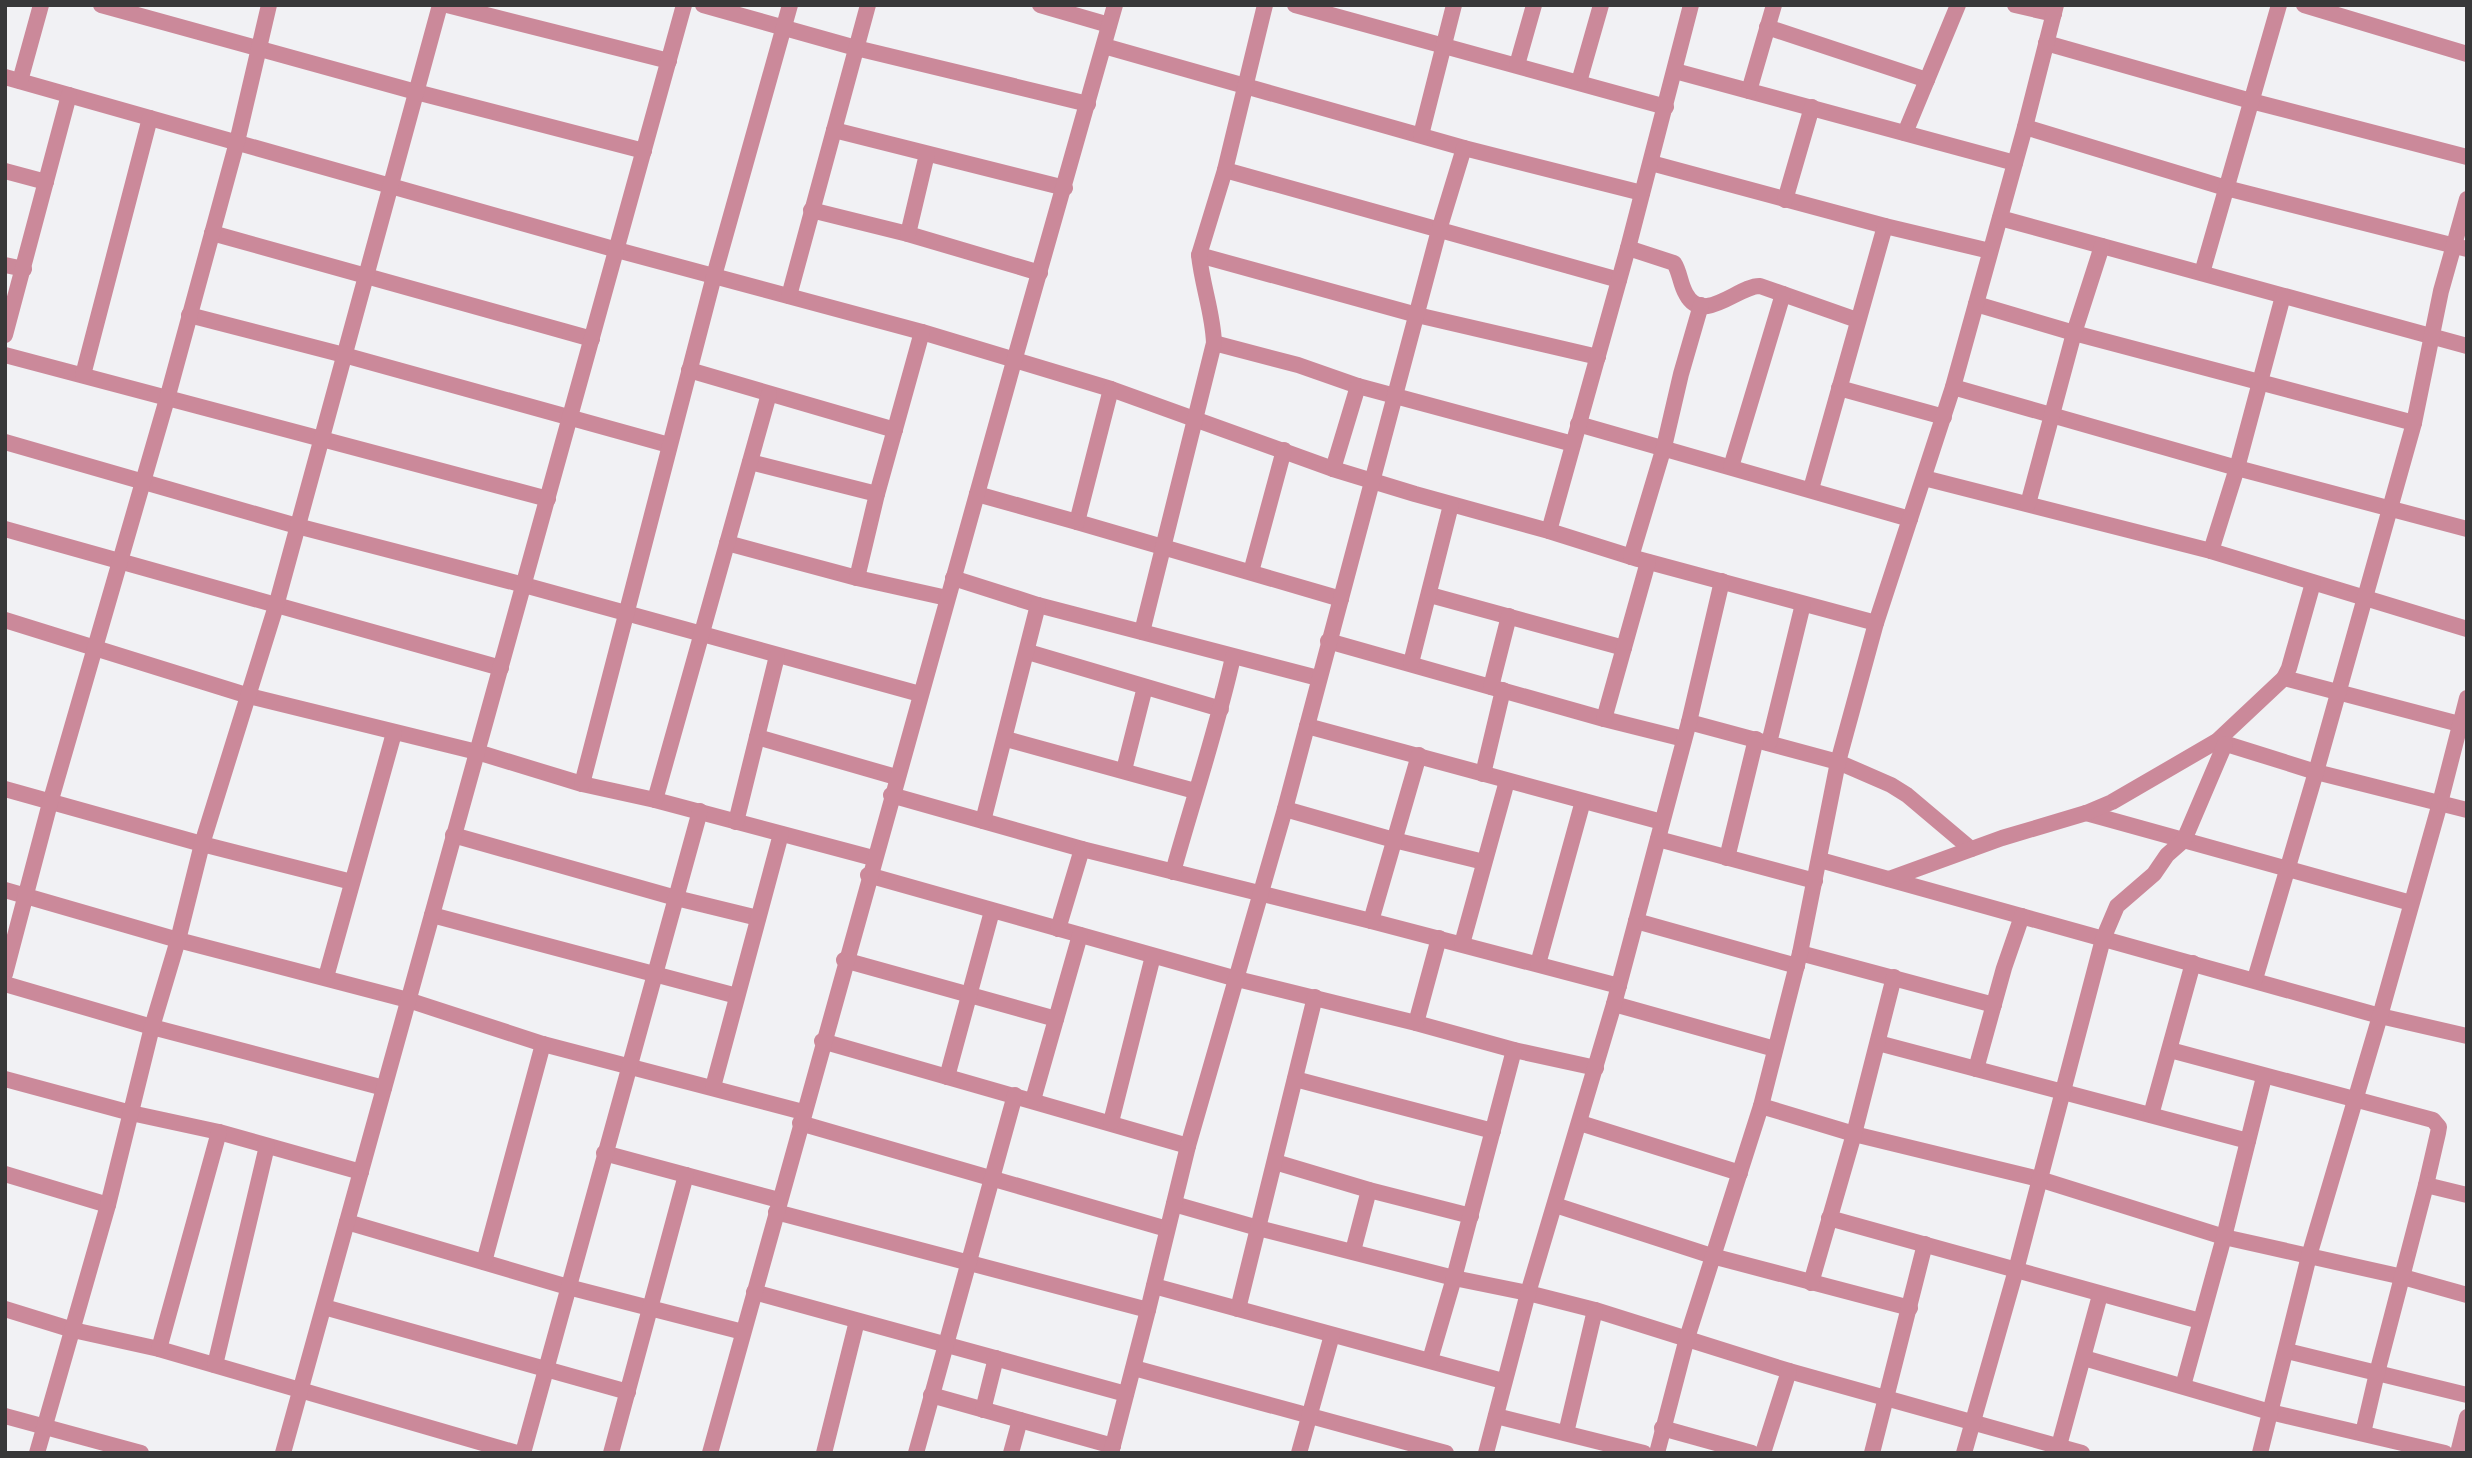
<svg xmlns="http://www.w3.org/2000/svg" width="2472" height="1458" font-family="Ubuntu,sans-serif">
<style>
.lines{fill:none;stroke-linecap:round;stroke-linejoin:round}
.minor{stroke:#cb899a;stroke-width:16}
</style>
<rect width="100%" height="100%" fill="#f1f1f4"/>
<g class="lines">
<g class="minor">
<path d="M101 5 416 92 644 151"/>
<path d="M447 5 669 61"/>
<path d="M703 5 856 48 1088 104"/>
<path d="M1040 5 1109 25"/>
<path d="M1295 5 1666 107"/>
<path d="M2015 5 2054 14"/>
<path d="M2304 5 2467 54"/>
<path d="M1767 27 1927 80"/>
<path d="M2046 43 2251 101 2467 157"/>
<path d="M1104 46 1464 148 1642 193"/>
<path d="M1517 65 1534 5"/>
<path d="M1675 71 2015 163"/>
<path d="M5 77 617 250 922 332 1111 389 1333 469 1415 494 1549 531 1638 559 1876 623"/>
<path d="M20 81 41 5"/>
<path d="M1579 82 1601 5"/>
<path d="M1749 91 1774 5"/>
<path d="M2025 127 2226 188 2467 249"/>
<path d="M834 130 1065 188"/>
<path d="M1905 133 1958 5"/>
<path d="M1421 135 1454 5"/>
<path d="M1651 163 1885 226 1990 251"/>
<path d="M1225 170 1619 280"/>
<path d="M5 171 46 182"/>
<path d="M1785 200 1812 107"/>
<path d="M811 210 908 234 1040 273"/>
<path d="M2000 218 2467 346"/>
<path d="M212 233 592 339"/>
<path d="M908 234 927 154"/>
<path d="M1628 248 1674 263C1680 272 1680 284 1686 294 1703 326 1739 285 1760 286L1857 320"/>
<path d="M1199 255 1417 315 1598 357"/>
<path d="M5 265 24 269"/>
<path d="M2202 273 2279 5"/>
<path d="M789 296 868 5"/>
<path d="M1976 304 2074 333 2414 423"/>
<path d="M189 315 344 355 669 445"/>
<path d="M5 335 69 95"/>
<path d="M1214 343 1298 365 1358 386 1573 444"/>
<path d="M5 355 548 499"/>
<path d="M689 370 895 430"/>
<path d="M83 375 150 118"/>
<path d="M1953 387 2237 468 2467 529"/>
<path d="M1839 388 1944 417"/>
<path d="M1111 389 1077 522 1341 599"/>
<path d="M1578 424 1910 519"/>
<path d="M5 442 297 526 524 585 920 694"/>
<path d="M750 462 877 494"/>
<path d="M1731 467 1783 294"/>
<path d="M1333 469 1358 386"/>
<path d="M1924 478 2211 551 2467 629"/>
<path d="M1811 489 1885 226"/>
<path d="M977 494 1077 522"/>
<path d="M2028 504 2074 333 2102 246"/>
<path d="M5 529 501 668"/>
<path d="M1549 531 1628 248 1691 5"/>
<path d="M727 543 857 578 947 598"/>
<path d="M2211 551 2237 468 2283 296"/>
<path d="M1631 557 1664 447 1681 374 1701 305"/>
<path d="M1251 572 1284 450"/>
<path d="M857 578 877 494 922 332"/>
<path d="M953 578 1038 605 1318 678"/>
<path d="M1430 595 1624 648"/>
<path d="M5 620 249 696 477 752 582 784 655 800 873 858"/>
<path d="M1142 632 1214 343C1213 313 1202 285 1199 255L1225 170 1265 5"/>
<path d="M1328 641 1604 719 1684 739"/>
<path d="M1028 652 1221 709"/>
<path d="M1411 663 1451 505"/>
<path d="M2284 678 2467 726"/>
<path d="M1491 687 1509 616"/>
<path d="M1604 719 1648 562"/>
<path d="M1689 722 1838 762 1891 785 1907 795 1971 849"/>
<path d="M1307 726 1662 822"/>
<path d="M757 737 896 777"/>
<path d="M1006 739 1195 791"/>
<path d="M2217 741 2316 772 2467 810"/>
<path d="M1769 743 1803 604"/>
<path d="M1124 770 1145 687"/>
<path d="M1483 774 1503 690"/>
<path d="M582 784 714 276 790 5"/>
<path d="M5 789 202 844 352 882"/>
<path d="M891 795 1082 849 1371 921 1619 986"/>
<path d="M655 800 769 394"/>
<path d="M1285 809 1394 840 1484 862"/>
<path d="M2086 813 2411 903"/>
<path d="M983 821 1038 605"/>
<path d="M736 822 777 656"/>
<path d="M453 835 676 898 758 918"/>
<path d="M1658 839 1815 881"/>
<path d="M1727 858 1756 739"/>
<path d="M1820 860 2380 1016 2467 1036"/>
<path d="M1173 872C1193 800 1217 729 1233 657"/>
<path d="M868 875 1237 979 1416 1023 1514 1050 1596 1068"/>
<path d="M1889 879 2002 838 2086 813 2112 802 2217 741 2284 678 2289 668 2313 583"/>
<path d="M5 890 178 940 408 1000 543 1044 803 1112"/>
<path d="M432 915 737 996"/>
<path d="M1371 921 1419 755"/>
<path d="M1636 921 1797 966"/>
<path d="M1058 929 1082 849"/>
<path d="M1462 944 1507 781"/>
<path d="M1800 953 1994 1005"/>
<path d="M844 960 1056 1019"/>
<path d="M1538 964 1583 801"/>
<path d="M5 974 50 803 167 399 237 142 269 5"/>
<path d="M326 977 394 733"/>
<path d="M2255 979 2316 772 2414 423 2441 291 2467 199"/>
<path d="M5 984 152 1027 384 1088"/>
<path d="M1614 1004 1775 1049"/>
<path d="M1416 1023 1439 938"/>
<path d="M822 1041 1188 1146"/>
<path d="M1878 1043 2248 1141"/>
<path d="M2170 1050 2433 1120 2439 1127 2438 1133 2426 1185"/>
<path d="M1976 1069 2004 968 2022 916"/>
<path d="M947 1077 992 911"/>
<path d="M5 1079 131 1113 219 1132 361 1172"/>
<path d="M1295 1079 1493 1131"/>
<path d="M713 1087 781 834"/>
<path d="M1033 1100 1080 935"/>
<path d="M1761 1106 1854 1134 2039 1179 2224 1237 2403 1277 2467 1295"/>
<path d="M2151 1115 2193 963"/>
<path d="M1111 1122 1153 956"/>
<path d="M800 1123 1167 1229"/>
<path d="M1580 1123 1740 1173"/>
<path d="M604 1153 779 1200"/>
<path d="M1275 1162 1369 1190 1471 1216"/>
<path d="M5 1174 108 1205"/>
<path d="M1174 1204 1258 1228 1454 1278 1528 1293 1595 1310 1789 1371 2082 1453"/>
<path d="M1555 1205 1712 1256 1910 1308"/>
<path d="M776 1212 1148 1310"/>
<path d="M1829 1218 2200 1321"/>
<path d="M347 1222 568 1287 743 1332"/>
<path d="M1353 1251 1369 1190"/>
<path d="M484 1262 543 1044"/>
<path d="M1811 1283 1854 1134 1894 977"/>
<path d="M1154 1286 1503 1381"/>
<path d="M754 1292 1126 1394"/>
<path d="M324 1307 628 1392"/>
<path d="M5 1309 73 1330 159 1349 517 1453"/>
<path d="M1238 1309 1315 997"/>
<path d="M159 1349 219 1132"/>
<path d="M2287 1351 2467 1395"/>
<path d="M2084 1358 2270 1412 2445 1453"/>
<path d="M1430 1360 1454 1278 1514 1050"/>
<path d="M215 1365 267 1146"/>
<path d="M1134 1368 1446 1453"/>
<path d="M2183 1386 2224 1237 2264 1077"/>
<path d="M931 1395 1113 1446"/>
<path d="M983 1410 996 1358"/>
<path d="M5 1416 141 1453"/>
<path d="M1496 1416 1644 1453"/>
<path d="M1662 1428 1752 1453"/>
<path d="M1566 1433 1595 1310"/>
<path d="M2363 1433 2377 1373 2426 1185 2467 1195"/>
<path d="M37 1453 108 1205 152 1027 178 940 202 844 276 606 440 5"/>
<path d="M283 1453 684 5"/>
<path d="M523 1453 700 811"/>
<path d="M611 1453 686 1175"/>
<path d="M710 1453C842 969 978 487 1115 5"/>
<path d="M824 1453 857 1321"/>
<path d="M916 1453 1015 1095"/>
<path d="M1011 1453 1020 1420"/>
<path d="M1111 1453 1148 1310 1188 1146 1285 809 1439 230 1464 148"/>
<path d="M1299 1453 1332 1335"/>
<path d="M1486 1453 1528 1293 1614 1004 1689 722 1722 581"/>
<path d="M1657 1453 1687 1338 1761 1106 1800 953 1838 762 1876 623 1953 387 2025 127 2056 5"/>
<path d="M1763 1453 1789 1371"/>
<path d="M1872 1453 1925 1244"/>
<path d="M1964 1453 2016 1270 2103 939 2117 906 2154 874 2167 855 2184 840 2225 744"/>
<path d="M2057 1453 2100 1295"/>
<path d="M2260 1453 2309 1256 2380 1016 2440 803 2467 698"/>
<path d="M2458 1453 2467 1417"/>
</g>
</g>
<rect width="2472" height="1458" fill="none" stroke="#383839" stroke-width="14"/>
</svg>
